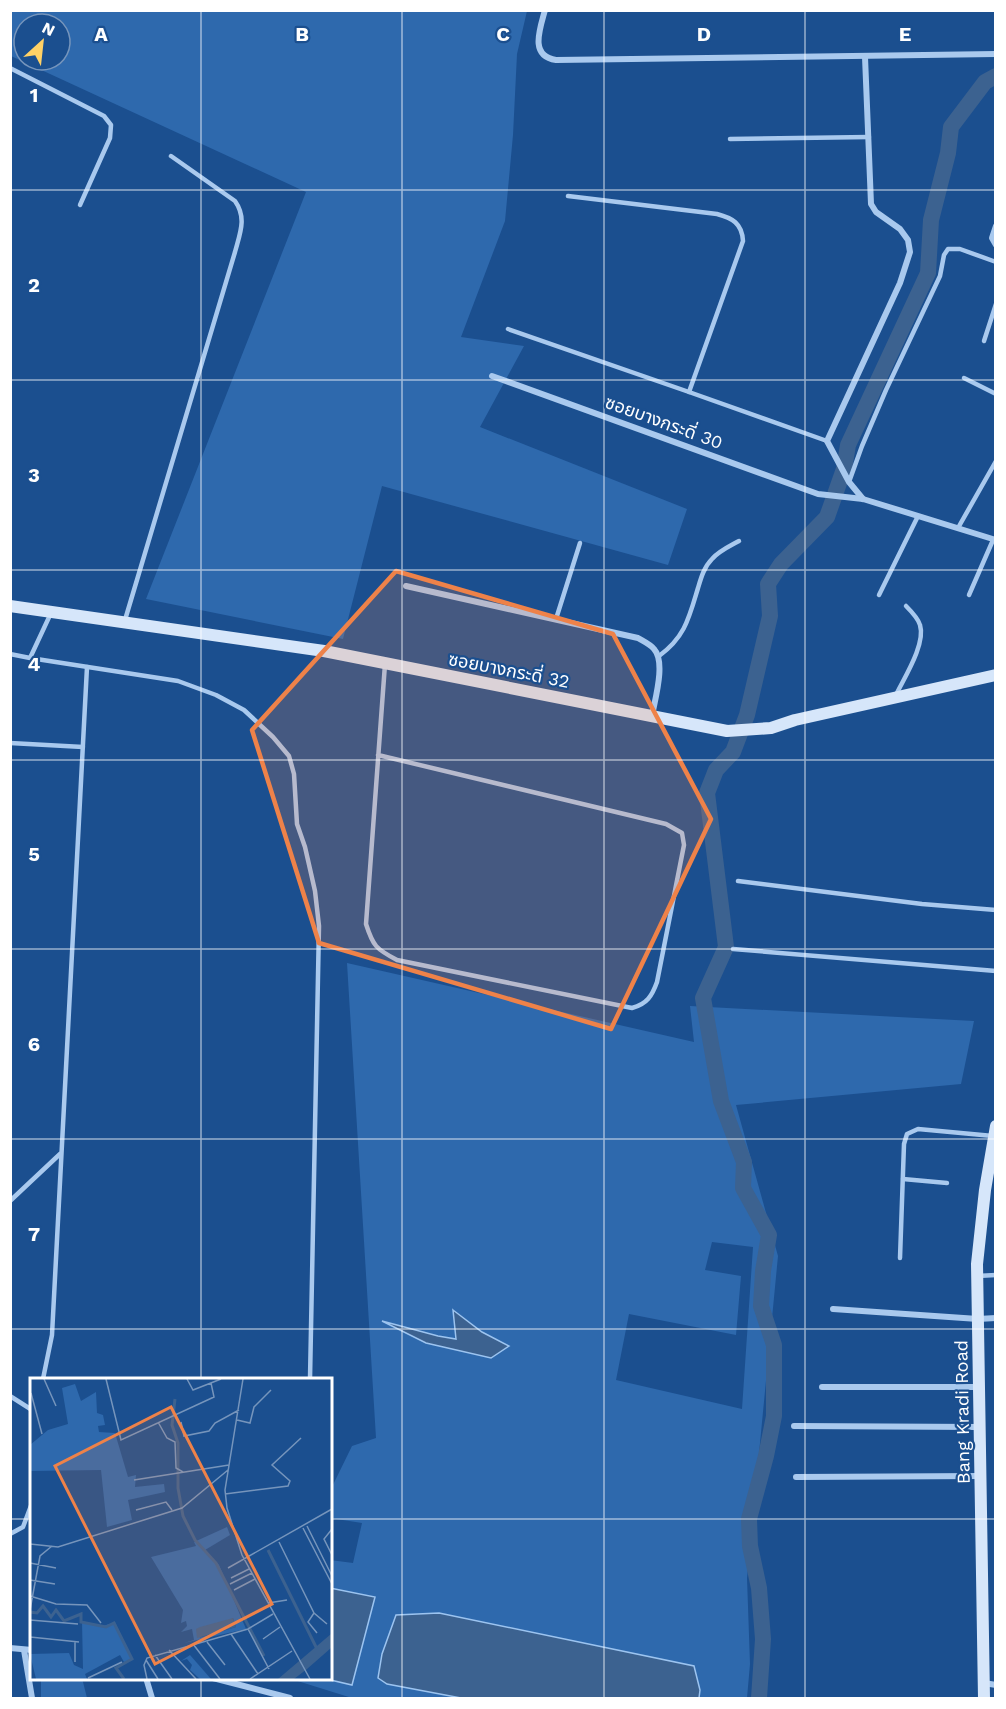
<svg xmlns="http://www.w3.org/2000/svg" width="1006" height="1709" font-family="'Work Sans','Noto Sans Thai',sans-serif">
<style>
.green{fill:#2e69ad;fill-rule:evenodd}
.water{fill:#3c6290;stroke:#9cc4f0;stroke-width:1.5}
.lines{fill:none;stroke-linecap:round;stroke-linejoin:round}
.canal{stroke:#3c6290;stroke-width:16}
.lane{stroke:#a9c9ee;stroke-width:4.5}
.street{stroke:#a9c9ee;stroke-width:6}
.secondary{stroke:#d6e6fa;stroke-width:12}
.marked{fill:#ee8249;fill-opacity:0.2;stroke:#ee8249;stroke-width:4.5;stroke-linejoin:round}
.grid{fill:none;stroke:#fff;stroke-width:1.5;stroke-opacity:0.55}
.labels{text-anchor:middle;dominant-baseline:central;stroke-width:4.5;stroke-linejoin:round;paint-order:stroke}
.street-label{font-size:18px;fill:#fff;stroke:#1b4f8f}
.inset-river{fill:none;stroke:#3c6290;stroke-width:3}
.inset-road{fill:none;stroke:#7695bc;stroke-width:1.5}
.view{fill:#ee8249;fill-opacity:0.15;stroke:#ee8249;stroke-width:3}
.inset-edge{fill:none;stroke:#fff;stroke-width:3}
.grid-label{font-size:20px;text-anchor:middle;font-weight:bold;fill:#fff;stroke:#1b4f8f;stroke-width:4.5;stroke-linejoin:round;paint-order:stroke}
</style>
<rect width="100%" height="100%" fill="#1b4f8f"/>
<g class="green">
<path d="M11 11H527L517 54 513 135 505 221 461 337 524 346 480 427 687 509 668 565 382 486 343 639 146 599 306 192 11 56ZM24 24H60V60H24Z"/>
<path d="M347 963 694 1042 690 1006 974 1021 961 1084 736 1105 778 1256 747 1578 750 1664 747 1698H699L700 1690 387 1684 461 1698H352L288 1678H322L352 1685 375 1597 330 1588V1560L353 1563 362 1523 330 1518V1491L352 1446 376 1438ZM712 1242 753 1247 742 1409 616 1380 629 1314 736 1335 741 1276 705 1270ZM454 1310 482 1332 508 1346 491 1357 426 1343 386 1322 438 1336 457 1339Z"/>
<path d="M41 1678H82L87 1698H41Z"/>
</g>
<g class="water">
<path d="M453 1310 482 1332 509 1346 491 1358 426 1343 382 1321 438 1336 456 1339Z"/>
<path d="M330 1588 375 1597 352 1685 322 1678H330Z"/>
<path d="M439 1613 694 1666 700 1690 699 1698H461L387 1684 378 1678 382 1654 396 1615Z"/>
</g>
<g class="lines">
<path class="canal" d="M759 1698 763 1639 759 1588 750 1546 749 1519 766 1456 774 1416V1345L761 1306 763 1271 769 1235 743 1188 744 1162 721 1101 703 998 726 947 707 793 716 770 733 752 747 715 770 616 768 584 781 564 827 517 844 469 848 445 928 273 931 220 948 153 951 127 985 82 996 76"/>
<g class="lane">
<path d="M10 68 104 116 111 125 110 138 80 205"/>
<path d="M730 139 869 137"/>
<path d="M568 196 717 214C732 218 742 223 743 241L689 392 827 441"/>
<path d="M508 329 689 392"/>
<path d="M984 341 996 304"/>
<path d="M964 378 996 394"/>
<path d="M849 482 862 446 886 390 940 276 944 255 948 249H960L996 262"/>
<path d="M958 528 996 461"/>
<path d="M879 595 918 516"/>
<path d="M969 595 993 540"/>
<path d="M556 619 580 543"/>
<path d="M125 620 235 252C240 233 247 218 235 201L171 156"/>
<path d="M10 654 30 658 51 613"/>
<path d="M659 656C685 637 689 618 698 588 701 578 704 567 712 559 719 551 730 546 739 541"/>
<path d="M30 658 178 681 216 695 244 710 273 737 289 756 294 774 297 824 305 847 315 891 319 926 310 1379"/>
<path d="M896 695C904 678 926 644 920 625 918 618 911 611 906 606"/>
<path d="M10 743 83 747"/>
<path d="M378 755 666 824 682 833 684 845 657 982C652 996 647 1004 632 1008L397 960C376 949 373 946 366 924L385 664"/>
<path d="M738 881 922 904 996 910"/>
<path d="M733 949 996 971"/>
<path d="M903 1179 947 1183"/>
<path d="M10 1201 60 1154"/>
<path d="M900 1258 904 1144 907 1134 918 1129 993 1136"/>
<path d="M977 1276 996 1275"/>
<path d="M43 1379 52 1335 87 667"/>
<path d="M10 1396 32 1410"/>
<path d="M10 1534 23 1527 32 1503"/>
</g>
<g class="street">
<path d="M545 10C540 29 529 56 556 60L996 54"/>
<path d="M996 226 992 238 996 245"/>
<path d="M492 376 818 494 863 499 996 540"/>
<path d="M863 499 849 482 827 441 900 283 910 252 908 240 900 229 876 212 871 204 865 57"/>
<path d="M406 586 638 638C643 641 650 644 654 649 666 662 655 699 652 716"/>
<path d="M833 1309 978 1319 996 1318"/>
<path d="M822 1387H980"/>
<path d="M794 1426 979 1427"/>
<path d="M796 1477 981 1476"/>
<path d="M10 1648 32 1650"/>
<path d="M24 1650 32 1698"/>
<path d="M146 1678 152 1698"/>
<path d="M213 1678 290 1698"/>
<path d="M984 1683 996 1685"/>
</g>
<g class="secondary">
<path d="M10 606 324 651 727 731 771 728 795 720 996 675"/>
<path d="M984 1698 977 1264 985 1190 996 1126"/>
</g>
</g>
<path class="marked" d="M396 571 613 634 711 819 611 1029 319 943 252 730Z"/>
<path class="grid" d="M201 10V1379M402 10V1698M604 10V1698M805 10V1698M10 190H996M10 380H996M10 570H996M10 760H996M10 949H996M10 1139H996M10 1329H996M10 1519H32M330 1519H996M201 1678V1698"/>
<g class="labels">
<g class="street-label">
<text transform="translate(664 422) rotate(20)">ซอยบางกระดี่ 30</text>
<text transform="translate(509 670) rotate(11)">ซอยบางกระดี่ 32</text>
<text transform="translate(962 1412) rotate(-91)">Bang Kradi Road</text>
</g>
</g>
<g transform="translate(30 1378)">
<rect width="302" height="302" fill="#1b4f8f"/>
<path d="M45 6 51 23 66 14 67 35 73 37 75 47 68 48 69 54 85 55 98 99 106 97 105 109 134 106 135 114 98 122 102 142 77 149 71 92 0 93V67L18 52 38 46 32 10ZM197 149 200 157 175 172 189 187 216 251 154 265 164 262 162 251 151 254 157 248 156 243 151 245 153 232 121 179 166 168 164 164ZM203 240 206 249 169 260ZM52 243 73 248 85 244 103 282 94 284 90 277 55 296 57 301H6L0 276 39 275 44 287 53 291ZM160 277 181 301H170L160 292 162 287 157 281 151 283Z" fill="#2e69ad" fill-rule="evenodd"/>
<path d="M203 240 206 249 167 260 166 251 170 249ZM301 256V270L277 291 264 301H248Z" fill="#3c6290"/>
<path class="inset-river" d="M145 21 142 47 148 65V110L153 138 165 162 186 185 234 278M238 172 287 271M0 234 7 235 13 228 21 239 26 232 34 243 51 236V244L76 249 84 245 102 281 86 290 94 301"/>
<path class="inset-road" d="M14 1 26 28M76 1 91 62 184 19 181 5M157 1 163 12 191 1M213 1 195 112 197 130 212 177 280 301M1 15 12 56M207 42 220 45 224 29 241 12M128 44 137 60 145 64 146 90 153 94M151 44 154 58 179 53 185 45 209 32M104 102 199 87M195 116 258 108 260 103 242 87 271 60M106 132 136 124 142 132M277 148 302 198M273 150 302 206M302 151 294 161 302 177M249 164 284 235 297 246M0 166 28 169 152 130 198 92M0 185 26 190M198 190 302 131M201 200 219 191M0 202 25 206M200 206 222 195M204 212 225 201M0 218 26 226 57 227 71 245M238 225 257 222M0 232 10 178 22 168M284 235 278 244 287 255M0 242 48 246M218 251 239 291M201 256 228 296M0 259 49 264M233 261 250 249M45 264V284M177 264 195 287M163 266 190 301M139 272 166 301M125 277 142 301M116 282 128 301M58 300 92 284M117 301 114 287 117 280 218 251 243 236M220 301 262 273"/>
<path class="view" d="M141 29 242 226 125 286 25 88Z"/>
<rect width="302" height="302" class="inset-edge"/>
</g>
<g class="grid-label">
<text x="101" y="41">A</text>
<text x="302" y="41">B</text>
<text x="503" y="41">C</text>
<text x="704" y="41">D</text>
<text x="905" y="41">E</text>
<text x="34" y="102">1</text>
<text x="34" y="292">2</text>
<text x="34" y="482">3</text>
<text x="34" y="671">4</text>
<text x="34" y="861">5</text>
<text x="34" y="1051">6</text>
<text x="34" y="1241">7</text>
</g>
<rect width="1006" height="1709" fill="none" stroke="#ffffff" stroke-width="24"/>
<g transform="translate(42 42) rotate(27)"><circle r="28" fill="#1b4f8f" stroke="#7695bc" stroke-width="1.5"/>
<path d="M0-4.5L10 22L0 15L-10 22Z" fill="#ffd166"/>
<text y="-9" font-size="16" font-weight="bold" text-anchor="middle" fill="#ffffff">N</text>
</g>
</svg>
